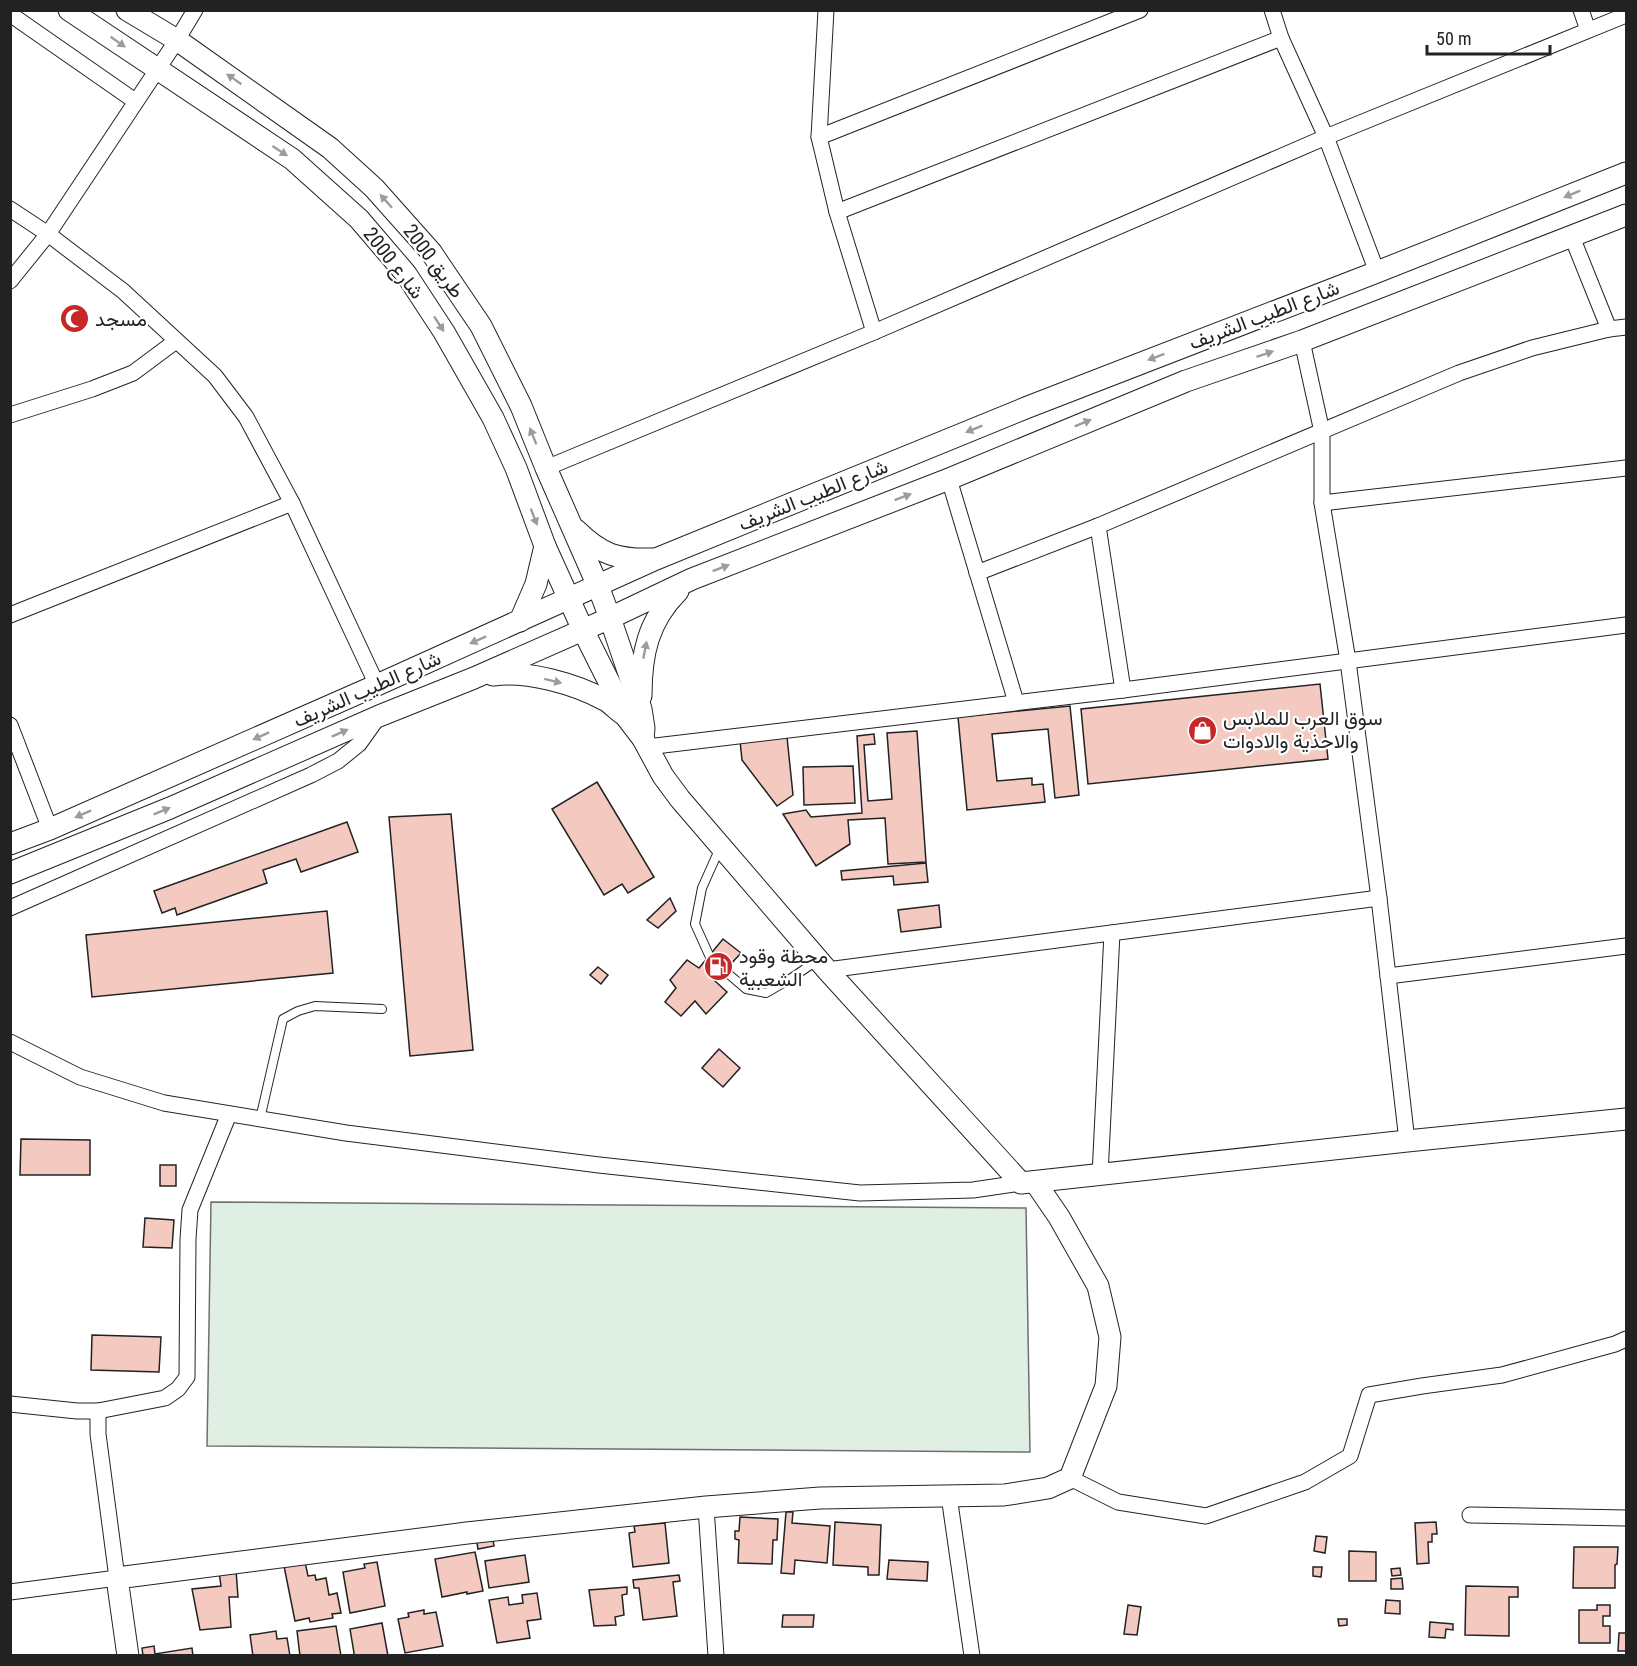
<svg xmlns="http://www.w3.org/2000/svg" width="1637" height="1666" font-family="'Roboto Condensed',Vazirmatn,sans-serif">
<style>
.green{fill:#e0efe3;stroke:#6f6f6f;stroke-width:1.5}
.building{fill:#f3c9c0;stroke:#222;stroke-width:1.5}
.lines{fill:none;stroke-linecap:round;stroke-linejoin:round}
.lane-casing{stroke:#222;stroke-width:10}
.street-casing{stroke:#222;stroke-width:17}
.secondary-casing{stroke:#222;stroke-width:23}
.lane{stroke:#fff;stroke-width:8}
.street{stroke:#fff;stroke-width:15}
.secondary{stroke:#fff;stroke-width:21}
.oneway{fill:#9c9c9c}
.labels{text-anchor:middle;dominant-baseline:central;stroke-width:4.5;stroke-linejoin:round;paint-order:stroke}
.street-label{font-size:20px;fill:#222;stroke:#fff}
.poi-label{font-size:20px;fill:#222;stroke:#fff;text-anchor:start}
</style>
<rect width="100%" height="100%" fill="#fff"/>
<path class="green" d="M211 1202 1026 1208 1030 1452 207 1446Z"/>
<g class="building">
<path d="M1320 684 1328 759 1088 784 1081 709Z"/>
<path d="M1070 706 1079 795 1055 798 1048 729 992 734 997 781 1032 778V785L1043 784 1045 802 967 810 958 717Z"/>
<path d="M917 731 926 862 888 864 885 818 848 820 850 844 816 866 783 814 806 810 811 817 862 813 857 736 874 734 875 744 864 745 868 801 892 799 887 733Z"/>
<path d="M787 737 793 795 777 806 742 760 740 741Z"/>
<path d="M853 766 855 803 804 805 803 767Z"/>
<path d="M597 782 654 877 628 893 622 884 604 895 552 809Z"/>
<path d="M451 814 473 1050 410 1056 389 817Z"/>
<path d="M347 822 358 852 301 872 296 859 263 870 267 883 177 915 175 908 162 913 154 891Z"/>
<path d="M926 863 928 882 894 885 893 876 842 880 841 871Z"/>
<path d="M670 898 676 911 658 928 647 920Z"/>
<path d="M939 905 941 927 901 932 898 910Z"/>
<path d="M327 911 333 973 92 997 86 935Z"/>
<path d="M723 939 741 953 715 981 727 992 706 1014 695 1001 681 1016 665 1002 676 988 670 980 687 960 699 968Z"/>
<path d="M598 967 608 975 601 984 590 975Z"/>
<path d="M719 1049 740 1068 723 1087 702 1068Z"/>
<path d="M21 1139 90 1140V1175H20Z"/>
<rect x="160" y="1165" width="16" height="21"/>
<path d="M145 1218 174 1220 172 1248 143 1247Z"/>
<path d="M92 1335 161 1337 159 1372 91 1370Z"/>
<path d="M786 1512H793L792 1523 830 1526 827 1563 795 1560 794 1574 781 1573Z"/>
<path d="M740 1517 778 1519 777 1540H773L772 1564 738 1563 739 1540 735 1539V1531H739Z"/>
<path d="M835 1522 881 1525 879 1575H868V1567L833 1565Z"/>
<path d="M1436 1522 1437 1534H1432V1542H1428L1429 1563 1417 1564 1415 1523Z"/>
<path d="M665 1523 669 1563 633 1567 629 1533 635 1532 634 1526Z"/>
<path d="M492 1534 494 1546 478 1549 476 1537Z"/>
<path d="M1316 1536 1327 1537 1325 1553 1314 1551Z"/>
<path d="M1574 1547H1618L1617 1564 1615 1565V1588H1573Z"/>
<path d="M1349 1551 1376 1552V1581H1349Z"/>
<path d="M475 1552 483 1591 467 1594V1592L442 1597 435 1559Z"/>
<path d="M525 1555 529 1582 489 1588 485 1561Z"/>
<path d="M889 1560 928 1562 927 1581 887 1579Z"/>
<path d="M305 1562 308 1576 315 1575 316 1580 326 1578 329 1595 337 1593 341 1613 332 1614 333 1618 310 1622 309 1618 295 1621 284 1566Z"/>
<path d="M377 1562 385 1606 350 1613 343 1572 365 1568 364 1564Z"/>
<path d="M1313 1567H1322L1321 1577 1313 1576Z"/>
<path d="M1400 1568 1401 1575 1392 1576 1391 1569Z"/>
<path d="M236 1570 238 1597H229L231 1627 200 1630 192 1589 221 1586 219 1572Z"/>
<path d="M679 1575 680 1581 673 1582 677 1616 643 1620 639 1588H634L633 1580Z"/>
<path d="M1402 1578 1403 1589H1391V1579Z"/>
<path d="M1466 1586 1518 1587V1597H1509V1636L1465 1635Z"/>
<path d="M627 1587V1594L622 1595 624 1615 615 1617 616 1625 594 1626 589 1590Z"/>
<path d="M537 1593 541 1619 527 1621 530 1638 497 1643 489 1600 508 1597 509 1605 523 1603 522 1595Z"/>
<path d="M1386 1600 1400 1601V1614L1385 1613Z"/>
<path d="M1128 1605 1141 1607 1137 1635 1124 1634Z"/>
<path d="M1597 1605H1610V1616H1603V1626H1610V1643H1579V1610H1597Z"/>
<path d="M424 1610V1614L436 1612 443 1646 405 1653 398 1619 409 1617 408 1613Z"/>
<path d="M783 1615H814L813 1627H782Z"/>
<path d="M1338 1619H1347V1625L1339 1626Z"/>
<path d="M1430 1622 1453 1624V1630L1446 1629 1445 1638 1429 1637Z"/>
<path d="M382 1623 388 1656H353L354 1653 350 1629Z"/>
<path d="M336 1626 341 1656H300L297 1631Z"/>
<path d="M276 1631 277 1639 287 1638 290 1656H253L250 1635Z"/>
<path d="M1619 1633H1626V1651H1618Z"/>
<path d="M154 1646 155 1654 192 1648 193 1656H143L142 1648Z"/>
</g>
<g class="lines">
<defs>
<g id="lane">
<path d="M709 955 695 924 702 888 719 850"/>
<path d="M725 971 746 989 766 993 787 981 818 960"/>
<path d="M260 1119 283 1019 298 1011 315 1006 382 1009"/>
</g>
<g id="street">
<path d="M1272 10 1281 38 1326 137 1377 272"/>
<path d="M1581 10 1588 30"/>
<path d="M10 14 135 101"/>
<path d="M819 137 826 10"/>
<path d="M10 209 48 234 123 291 215 376 246 417 292 503 377 685"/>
<path d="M837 212 819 137 1140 10"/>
<path d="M1572 237 1609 329"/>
<path d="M10 281 48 234 177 40 195 10"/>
<path d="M874 332 837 212 1281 38"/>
<path d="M1302 341 1322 432V503L1348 661 1379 898 1407 1141"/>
<path d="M10 415 92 389 133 373 176 341"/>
<path d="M546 468 874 332 1326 137 1626 15"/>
<path d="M949 479 1016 702"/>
<path d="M1322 503 1626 468"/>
<path d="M1098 526 1123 690"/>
<path d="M977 573 1098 526 1459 373 1532 348 1609 329 1626 327"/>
<path d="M10 615 292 503"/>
<path d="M10 725 50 829"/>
<path d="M647 747 1123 690 1626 625"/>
<path d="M10 908 311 775 338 761 359 744 379 716"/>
<path d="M827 970 1379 898"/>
<path d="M1388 976 1626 946"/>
<path d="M10 1042 80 1077 164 1103 346 1133 599 1165 860 1193 973 1190 1021 1183"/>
<path d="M1100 1175 1112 933"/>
<path d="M10 1404 77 1411H98V1434L117 1578 10 1592"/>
<path d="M98 1411 165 1398 178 1389 187 1377 188 1239 190 1210 229 1114"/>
<path d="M1070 1478 1118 1502 1206 1516 1305 1482 1350 1456 1369 1395 1422 1386 1502 1375 1615 1344 1626 1339"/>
<path d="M949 1496 972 1656"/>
<path d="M706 1507 716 1656"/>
<path d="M1470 1515 1626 1518"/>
</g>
<g id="secondary">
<path d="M69 10 292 159 359 219 406 274 444 332 493 418 516 468 545 546 583 630 627 718 643 739 663 776 680 799 827 970 1021 1183 1407 1141 1626 1119"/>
<path d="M127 10 177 40 330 148 374 188 431 252 481 326 521 406 546 468 598 586 610 618 641 709 644 728 643 739"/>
<path d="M576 530C601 555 618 560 653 559"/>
<path d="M520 621 536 584 545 546"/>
<path d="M493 675C527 670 575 684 605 700 612 704 617 710 623 714"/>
<path d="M641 696C641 654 648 621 678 591"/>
<path d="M10 844 50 829 377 685 656 559 1028 407 1377 272 1626 173"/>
<path d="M10 873 170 808 379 716 474 678 610 618 692 579 949 479 1186 381 1302 341 1626 215"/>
<path d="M128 1656 117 1578 467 1533 706 1507 820 1498 1004 1495 1048 1488 1070 1478 1106 1386 1110 1337 1098 1286 1059 1217 1035 1182"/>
</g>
</defs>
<use href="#lane" class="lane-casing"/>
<use href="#street" class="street-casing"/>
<use href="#secondary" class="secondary-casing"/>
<use href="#lane" class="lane"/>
<use href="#street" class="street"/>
<use href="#secondary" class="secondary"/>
</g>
<defs><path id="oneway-solid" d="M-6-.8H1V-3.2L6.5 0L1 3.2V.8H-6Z" transform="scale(1.5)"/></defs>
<g class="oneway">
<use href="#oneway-solid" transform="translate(118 42) rotate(35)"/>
<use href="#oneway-solid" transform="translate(234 79) rotate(-145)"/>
<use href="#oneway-solid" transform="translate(280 151) rotate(33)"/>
<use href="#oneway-solid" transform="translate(1572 194) rotate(158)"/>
<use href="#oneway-solid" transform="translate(386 201) rotate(-132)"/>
<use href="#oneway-solid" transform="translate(439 324) rotate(57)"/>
<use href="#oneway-solid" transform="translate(1265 354) rotate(-19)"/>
<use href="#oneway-solid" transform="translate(1156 357) rotate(159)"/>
<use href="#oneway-solid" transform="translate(1083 423) rotate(-22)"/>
<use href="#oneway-solid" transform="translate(974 429) rotate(158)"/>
<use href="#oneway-solid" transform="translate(533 436) rotate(-112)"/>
<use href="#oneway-solid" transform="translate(903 497) rotate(-21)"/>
<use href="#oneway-solid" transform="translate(534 517) rotate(69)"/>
<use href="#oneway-solid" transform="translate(721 568) rotate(-21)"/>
<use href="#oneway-solid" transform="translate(478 640) rotate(156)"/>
<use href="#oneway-solid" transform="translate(645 650) rotate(-79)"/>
<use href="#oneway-solid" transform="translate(553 681) rotate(14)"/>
<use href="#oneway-solid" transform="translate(340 733) rotate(-24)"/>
<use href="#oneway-solid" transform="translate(261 736) rotate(156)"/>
<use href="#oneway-solid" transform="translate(162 811) rotate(-22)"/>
<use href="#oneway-solid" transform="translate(83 814) rotate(156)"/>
</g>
<defs>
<symbol id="mosque-disc" viewBox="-11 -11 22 22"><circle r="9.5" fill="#c62828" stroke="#fff"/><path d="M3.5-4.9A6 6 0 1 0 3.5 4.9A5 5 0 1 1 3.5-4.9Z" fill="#fff"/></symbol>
<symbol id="shop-disc" viewBox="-11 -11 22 22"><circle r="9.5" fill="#c62828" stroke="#fff"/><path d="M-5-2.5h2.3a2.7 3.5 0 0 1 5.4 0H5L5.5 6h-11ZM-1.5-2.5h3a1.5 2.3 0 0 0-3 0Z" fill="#fff"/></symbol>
<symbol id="fuel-disc" viewBox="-11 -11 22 22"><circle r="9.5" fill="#c62828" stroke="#fff"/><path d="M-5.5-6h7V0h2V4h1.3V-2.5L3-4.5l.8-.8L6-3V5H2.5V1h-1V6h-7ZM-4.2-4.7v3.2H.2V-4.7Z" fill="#fff"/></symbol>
</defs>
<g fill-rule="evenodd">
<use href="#mosque-disc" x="58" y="302" width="33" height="33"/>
<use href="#shop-disc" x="1186" y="714" width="33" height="33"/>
<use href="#fuel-disc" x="702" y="950" width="33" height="33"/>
</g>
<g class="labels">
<g class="street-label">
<text transform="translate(434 261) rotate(53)">طريق 2000</text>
<text transform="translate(394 263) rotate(52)">شارع 2000</text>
<text transform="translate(1264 315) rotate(-21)">شارع الطيب الشريف</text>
<text transform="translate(813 495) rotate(-22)">شارع الطيب الشريف</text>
<text transform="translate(367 689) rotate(-24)">شارع الطيب الشريف</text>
</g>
<g class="poi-label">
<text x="95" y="319">مسجد</text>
<text x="1223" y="718">سوق العرب للملابس<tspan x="1223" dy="23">والاحذية والادوات</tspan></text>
<text x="739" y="956">محطة وقود<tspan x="739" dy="23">الشعبية</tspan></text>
</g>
</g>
<rect width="1637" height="1666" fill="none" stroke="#222222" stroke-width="24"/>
<path d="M1427 45v9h123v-9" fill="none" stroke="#222222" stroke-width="3"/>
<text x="1436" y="45" font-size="18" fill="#222222" stroke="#ffffff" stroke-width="4.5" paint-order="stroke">50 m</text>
</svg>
